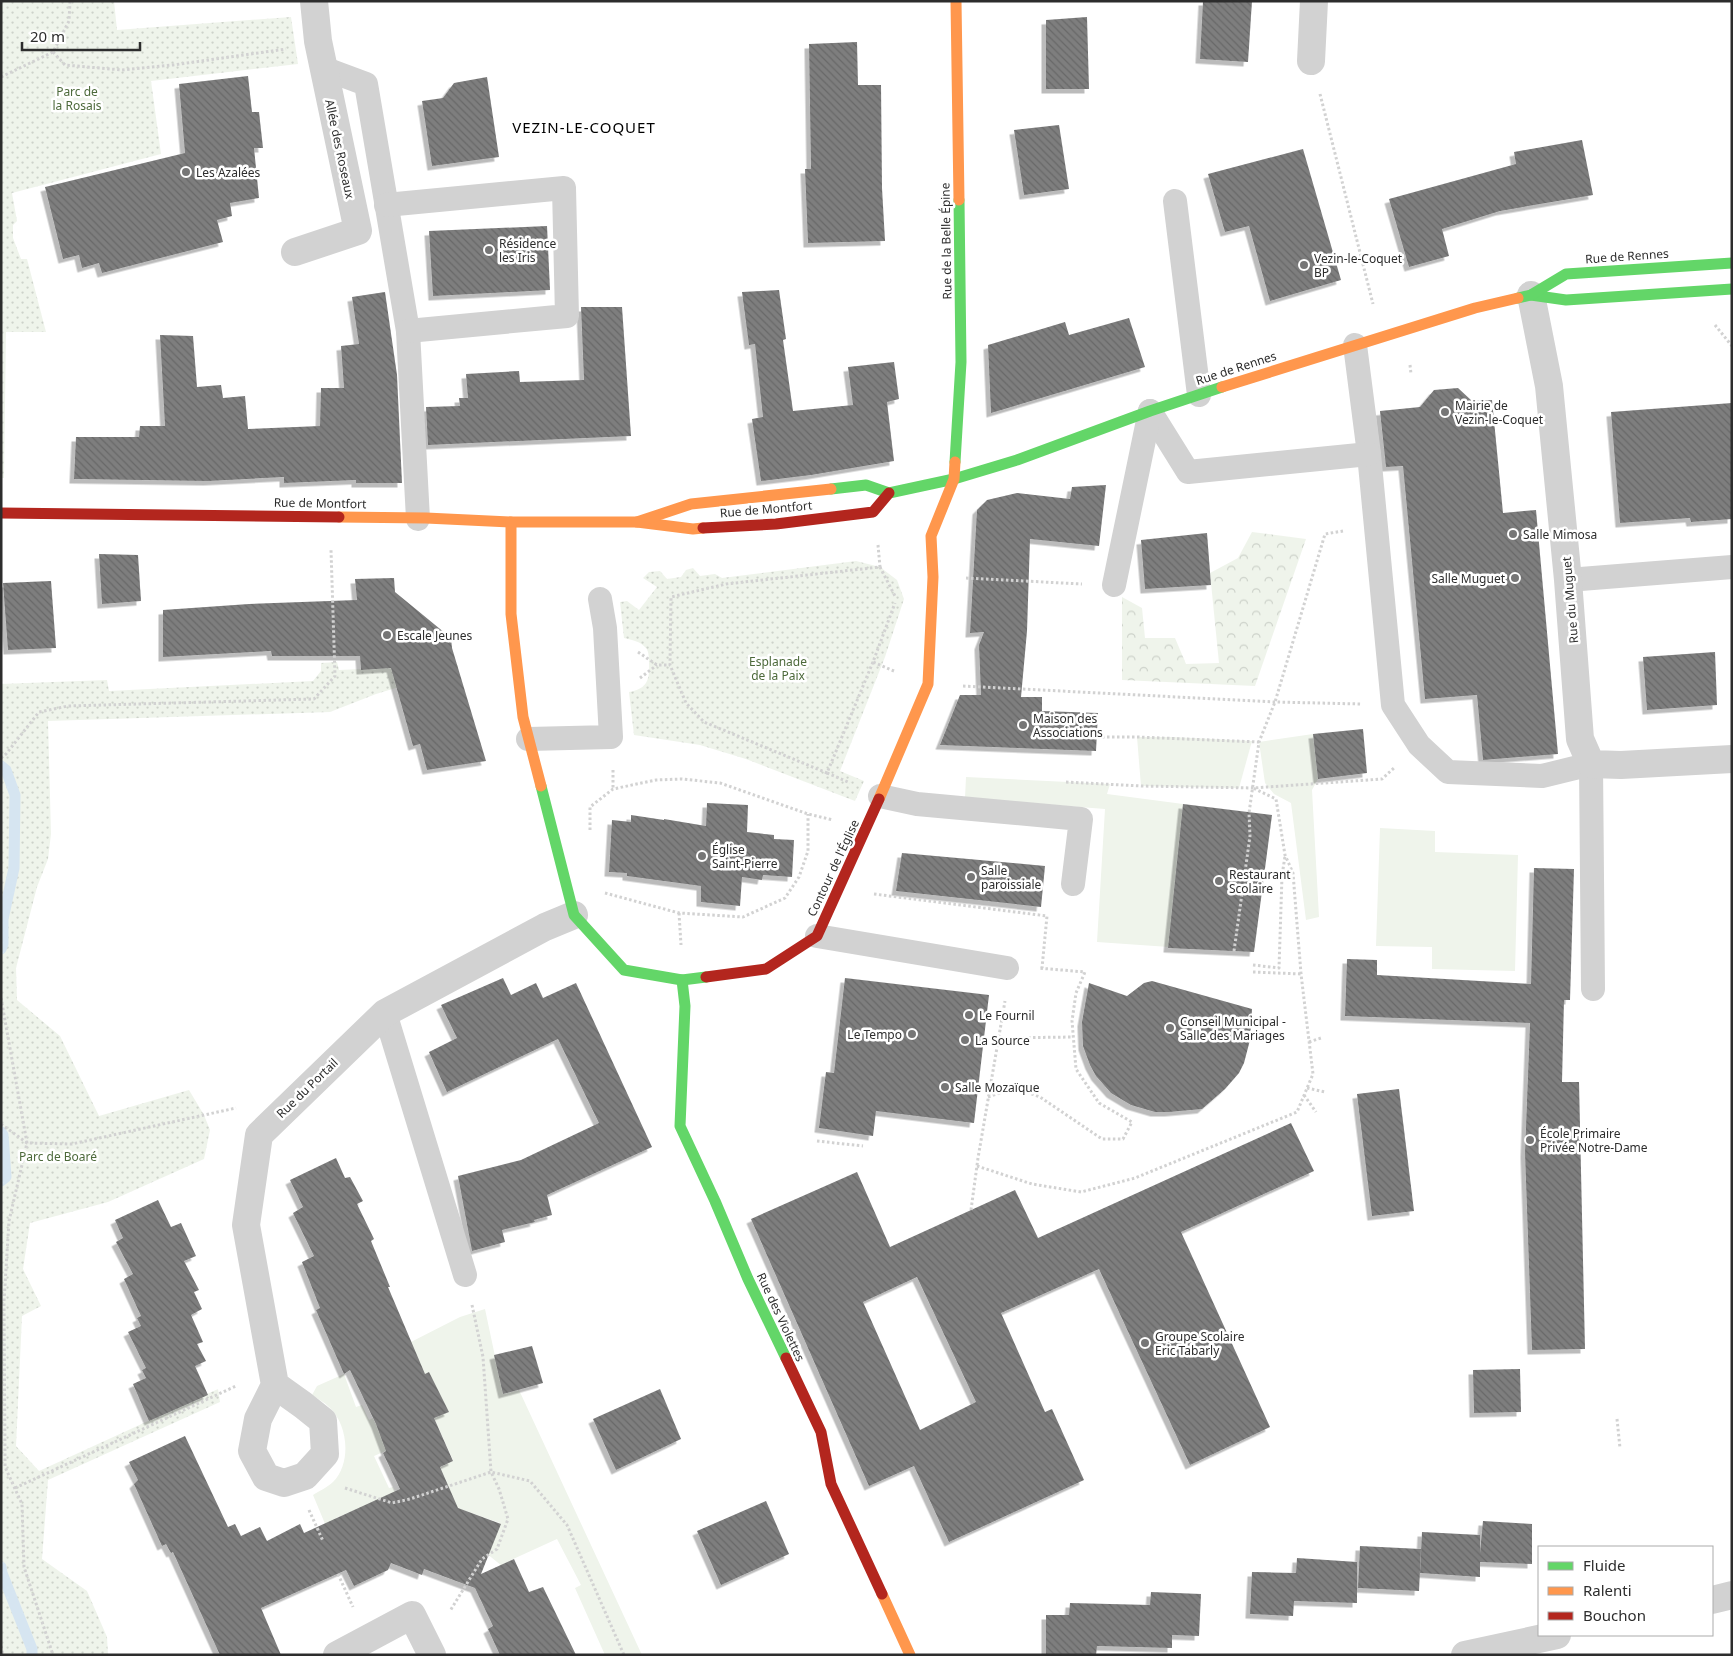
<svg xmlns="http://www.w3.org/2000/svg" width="1733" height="1656" font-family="'Noto Sans',sans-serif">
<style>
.grass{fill:#eff4eb}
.forest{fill:url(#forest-crowns)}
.park{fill:url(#park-dots)}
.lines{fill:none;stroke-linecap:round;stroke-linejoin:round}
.stream{stroke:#d6e5f1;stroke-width:11}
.building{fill:url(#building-back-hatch);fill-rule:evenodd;filter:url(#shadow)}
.path{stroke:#d2d2d2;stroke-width:3;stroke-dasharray:2.5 2.5;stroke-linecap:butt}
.lane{stroke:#d2d2d2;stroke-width:24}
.street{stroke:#d2d2d2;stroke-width:28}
.fast{stroke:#63d668;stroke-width:11}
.slow{stroke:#ff974d;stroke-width:11}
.jam{stroke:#b3261e;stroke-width:11}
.poi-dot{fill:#767676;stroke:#fff;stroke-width:2}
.labels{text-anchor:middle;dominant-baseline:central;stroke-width:5;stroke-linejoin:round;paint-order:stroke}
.park-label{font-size:12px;fill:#4c693a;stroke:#fff}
.street-label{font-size:12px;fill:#2d2d2d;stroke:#fff}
.poi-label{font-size:12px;fill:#2d2d2d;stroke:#fff;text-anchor:start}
.quarter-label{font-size:15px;letter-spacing:1px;fill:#000;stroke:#fff}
</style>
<defs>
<pattern id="forest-crowns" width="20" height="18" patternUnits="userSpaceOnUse" patternTransform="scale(1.25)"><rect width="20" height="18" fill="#eff4eb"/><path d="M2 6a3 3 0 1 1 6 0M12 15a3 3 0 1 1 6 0" fill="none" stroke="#cdd2ca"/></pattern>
<pattern id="park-dots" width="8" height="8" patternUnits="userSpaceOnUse" patternTransform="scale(1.25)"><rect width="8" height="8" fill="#eff4eb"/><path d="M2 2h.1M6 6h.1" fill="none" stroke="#cdd2ca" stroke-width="1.8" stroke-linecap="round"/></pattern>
<pattern id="building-back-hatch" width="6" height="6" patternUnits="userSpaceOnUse" patternTransform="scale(1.25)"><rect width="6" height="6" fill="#7e7e7e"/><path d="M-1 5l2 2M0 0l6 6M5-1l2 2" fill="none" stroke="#686868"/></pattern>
<filter id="shadow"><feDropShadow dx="-4.5" dy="4.5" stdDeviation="0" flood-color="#0004"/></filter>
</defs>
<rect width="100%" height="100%" fill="#fff"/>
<g class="grass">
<path d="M1313 734 1318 779 1312 790 1319 917 1306 920 1291 803 1274 794 1265 783 1259 742Z"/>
<path d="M1137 737H1173L1252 741 1239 788 1141 786Z"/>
<path d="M966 777 1110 784 1107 794 1183 804 1169 947 1097 942 1105 809 965 798Z"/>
<path d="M1380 828 1435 831V852L1518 855 1515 971 1432 969V947L1376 946Z"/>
<path d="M485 1309 503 1394 519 1390 642 1655H605L575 1588 581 1585 557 1539 511 1560 502 1566 486 1553 500 1523 460 1509 455 1523 358 1509 336 1518 342 1531 331 1538 313 1495C319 1491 328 1487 333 1482 352 1463 348 1424 329 1407 324 1402 318 1399 312 1395L317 1386 344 1374 356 1407 362 1405 369 1420 373 1418 388 1450 374 1456 389 1488 393 1487 396 1494 453 1460 434 1418 448 1412 421 1376 407 1344 460 1317Z"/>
</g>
<path class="forest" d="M1252 532 1306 539 1255 686 1122 680V597L1142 608 1145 638H1175L1186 664 1219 663 1210 573 1238 558Z"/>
<g class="park">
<path d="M1 1H114L117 30 291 17 298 64 151 81 161 154 12 193 17 221 13 225V238L21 259H27L46 332H6L4 478H1Z"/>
<path d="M856 561 880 567 897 580 904 599 885 657 840 771 864 781 855 801 746 759 700 745 634 735 629 692C647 689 650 680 649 663 649 658 649 652 646 648 640 641 632 640 624 638L620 602 627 601 639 610 657 587 643 578 649 572 660 571 667 579 681 577 686 570 693 568 700 576 715 574 722 578Z"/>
<path d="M337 662 339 670 453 665H458V669L376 694 330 712 48 721 51 834 48 859 37 887 16 968 17 1000 60 1036 99 1116 189 1090 204 1115 210 1130 204 1159 108 1202 30 1223 23 1269 41 1306 22 1316 16 1446 39 1471 218 1389 220 1402 48 1480 42 1559 87 1591 107 1637 108 1655H1V684L107 680 109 691 313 681 321 671V663Z"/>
</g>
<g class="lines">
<g class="stream">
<path d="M1 766 6 770 15 795 14 868 3 919V944L1 949"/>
<path d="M1 1132 3 1135 6 1177 1 1181"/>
<path d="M1 1567 2 1573 32 1649V1655"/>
</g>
</g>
<g class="building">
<path d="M1203 1H1252L1248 62 1200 59Z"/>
<path d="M1087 17 1089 89H1046V20Z"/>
<path d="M857 42 858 85H881L882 188 885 241 808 243 805 169H811L809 44Z"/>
<path d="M248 76 252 112H259L263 148H254L259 198 230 203 232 216 217 220 223 242 102 273 99 263 82 268 79 255 63 259 45 187 185 153 179 84Z"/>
<path d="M487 77 499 157 432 166 422 101 443 98 454 83Z"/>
<path d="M1059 125 1069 189 1024 195 1014 130Z"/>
<path d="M1582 140 1593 195 1500 211 1442 229 1449 256 1409 267 1389 199 1516 164 1514 152Z"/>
<path d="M1303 149 1341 280 1270 301 1249 226 1225 232 1208 174Z"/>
<path d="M547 226 550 290 433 296 429 231Z"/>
<path d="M779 290 786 339 783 340 793 411 853 405 848 367 894 362 899 399 887 402 894 461 811 475 761 481 752 419 763 417 755 344 749 345 742 292Z"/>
<path d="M385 292 397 375 402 483H356V480L284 483V477L208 481 74 479 76 437H139L140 426H165L160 335 193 336 197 387 221 385 223 398 245 396 248 429 320 426 321 388H344L341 346 359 344 352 297Z"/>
<path d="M581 307H622L631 436 428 445 426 407 460 406 459 398H468L466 374 519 371 520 382 584 380Z"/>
<path d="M1129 318 1145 367 991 413 988 345 1065 322 1069 335Z"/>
<path d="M1458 388 1472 401 1492 400 1503 513 1536 510 1558 754 1483 760 1477 695 1425 699 1403 466 1386 467 1380 411 1420 407 1434 390Z"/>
<path d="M1732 403V519L1691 522 1690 518 1620 523 1611 412Z"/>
<path d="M1106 485 1099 546 1030 539 1027 631 1021 697H1042V711L1098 713 1096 751 940 745 960 695H981L979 645 984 632 970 633 977 510 987 500 1017 493 1070 499 1072 487Z"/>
<path d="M1207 533 1211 585 1145 589 1141 540Z"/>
<path d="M99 554 138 555 141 601 102 604Z"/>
<path d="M394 578 395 592 451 638 452 648 486 761 427 770 420 744 413 746 391 668 361 670 360 656H272L271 651 163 657V610L249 604 357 600 355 579Z"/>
<path d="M51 581 56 648 8 650 3 583Z"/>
<path d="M1715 652 1717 705 1647 710 1643 657Z"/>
<path d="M1363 729 1367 773 1318 779 1313 734Z"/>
<path d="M707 803 748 805 747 832 774 835V839L794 840 792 877 763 875 762 880 742 877 740 906 701 902V886L627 876V873L609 872 612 820 631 822V815L664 820V819L706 826Z"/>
<path d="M1183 804 1272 815 1254 952 1168 948Z"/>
<path d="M902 853 1045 866 1041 907 896 891Z"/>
<path d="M1534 868 1574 869 1570 1000H1564L1562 1082H1579L1585 1349 1532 1350 1525 1153 1530 1023 1345 1016 1347 959 1377 960V975L1531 984Z"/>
<path d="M503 978 511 995 536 983 543 998 576 983 652 1147 547 1195 552 1215 534 1220 535 1222 502 1230 505 1242 472 1251 458 1176 521 1160 599 1123 558 1039 447 1092 429 1052 457 1038 441 1005Z"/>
<path d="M845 978 989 995 974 1123 876 1111 873 1136 819 1128 826 1072 834 1073Z"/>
<path d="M1152 981 1252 1009 1250 1040 1244 1063 1239 1073 1225 1089 1202 1109 1169 1112H1155L1131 1105 1111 1093 1096 1076 1090 1065 1083 1046 1082 1022 1089 983 1127 996 1144 983Z"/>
<path d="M1399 1089 1414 1211 1372 1216 1357 1094Z"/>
<path d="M1291 1123 1314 1171 1181 1232 1270 1427 1190 1465 1099 1269 1001 1313 1045 1412 1052 1409 1084 1480 949 1542 914 1466 869 1486 751 1219 857 1172 890 1247 1015 1190 1038 1238ZM917 1277 976 1402 920 1430 863 1302Z"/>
<path d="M336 1158 345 1178 350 1177 363 1201 357 1204 374 1239 371 1241 390 1287H388L425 1374 429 1372 449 1412 434 1418 453 1461 440 1467 458 1508 501 1524 481 1574 514 1559 529 1592 543 1587 576 1655H500L488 1629 493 1626 475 1588 424 1569 422 1575 391 1563 388 1570 354 1586 346 1570 261 1608 281 1655H220L173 1552 171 1553 166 1544 162 1546 134 1484 138 1480 129 1462 185 1436 228 1527 235 1524 241 1536 260 1527 267 1541 300 1524 304 1533 400 1489 383 1453 386 1451 376 1424 350 1370 344 1374 316 1310 320 1308 302 1262 314 1256 293 1213 303 1207 290 1180Z"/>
<path d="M158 1200 171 1227 181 1223 196 1256 184 1261 199 1290 194 1292 202 1309 191 1315 203 1342 197 1344 206 1361 195 1366 208 1395 149 1421 133 1384 146 1378 142 1370 146 1368 128 1332 141 1326 137 1318 141 1316 124 1279 133 1274 116 1242 123 1238 115 1220Z"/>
<path d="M532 1346 543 1383 503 1394 494 1355Z"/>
<path d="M1520 1369 1521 1412 1474 1413 1473 1370Z"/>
<path d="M660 1389 681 1439 616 1470 593 1419Z"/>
<path d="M766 1501 789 1554 721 1585 697 1531Z"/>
<path d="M1483 1521 1532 1524V1564L1480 1562V1577L1420 1573 1422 1532 1480 1535V1553Z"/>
<path d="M1360 1546 1421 1549 1419 1591 1358 1588Z"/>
<path d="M1297 1558 1357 1562V1603L1294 1601 1293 1616 1250 1614 1252 1572 1296 1573Z"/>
<path d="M1151 1592 1201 1594 1199 1636 1172 1635V1648L1097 1646 1096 1655H1046V1615H1069L1070 1603 1150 1605Z"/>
</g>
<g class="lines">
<g class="path">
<path d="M53 52 65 65 122 70 173 65 286 49"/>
<path d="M1 77 53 52 69 21 70 1"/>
<path d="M1320 94 1373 304"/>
<path d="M1715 325 1732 346"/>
<path d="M1410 365 1411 374"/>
<path d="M878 545 880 567"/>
<path d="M966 578 1082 584"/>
<path d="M638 652 657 665H670"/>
<path d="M873 662 827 773 704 722 686 703 670 665 671 597 726 584 880 567 896 598"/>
<path d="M894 671 873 662 895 603"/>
<path d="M640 678 657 665"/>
<path d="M963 686 1275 702 1361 704"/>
<path d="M1097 737H1137L1259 742"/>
<path d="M1 758 6 754 39 712 68 706 314 699 335 676 331 550"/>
<path d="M613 770V789"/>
<path d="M827 773 850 783"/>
<path d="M1066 782 1141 786 1253 788 1382 779 1395 767"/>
<path d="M590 830V807L613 789 656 780 682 779 720 783 808 814 833 820"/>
<path d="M605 893 679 913 743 917 785 898 799 877 808 851V814"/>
<path d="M874 894 1047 916 1042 968"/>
<path d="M679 913 681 945"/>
<path d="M1234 951 1250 836 1249 813 1259 742 1275 702 1325 534 1343 531"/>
<path d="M1253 965 1279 968 1282 876 1285 856"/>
<path d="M1253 972 1301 974"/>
<path d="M1 998 27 1143 9 1221 4 1301 5 1467 22 1504 24 1567 53 1655"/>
<path d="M998 1038 1073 1037"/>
<path d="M1309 1042 1321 1038"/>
<path d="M1307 1088 1325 1092"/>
<path d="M1304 1095 1316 1112"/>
<path d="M988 1097 1006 1091 1021 1090 1040 1097 1102 1139H1123L1132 1122 1099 1103 1076 1069 1072 1021 1076 993 1085 972 1038 968"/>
<path d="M1 1124 27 1143 72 1144 236 1108"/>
<path d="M817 1141 863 1146"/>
<path d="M977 1166 1032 1184 1081 1192 1135 1178 1297 1112 1313 1074 1301 974 1293 873 1285 855 1276 799 1253 788"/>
<path d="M971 1210 978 1158 1005 1001"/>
<path d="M472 1305 483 1357 491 1472 530 1481 567 1525 624 1655"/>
<path d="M1617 1419 1620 1448"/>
<path d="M15 1488 236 1386"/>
<path d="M345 1488 392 1503 410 1499 491 1472 499 1489 508 1519 497 1549 482 1559 450 1611"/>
<path d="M309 1510 323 1541"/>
<path d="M338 1574 353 1607"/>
<path d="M1 1646 3 1655"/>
</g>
<g class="lane">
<path d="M323 68 366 84 408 331 418 519"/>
<path d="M1175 201 1199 395"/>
<path d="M386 205 564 188 567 316 408 331"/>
<path d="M1355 345 1369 454 1393 705 1419 745 1448 772 1542 776 1591 764 1593 989"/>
<path d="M1150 411 1188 472 1369 454"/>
<path d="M1568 580 1732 567"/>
<path d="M1114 585 1150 411"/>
<path d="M528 739 611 737 605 628 600 599"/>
<path d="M880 796 917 804 1081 819 1073 884"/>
<path d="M817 936 1007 968"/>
<path d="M385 1013 465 1275"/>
</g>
<g class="street">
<path d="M1311 61 1314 1"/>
<path d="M295 252 358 231 318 41 314 1"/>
<path d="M1531 295 1549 386 1568 580 1580 739 1591 764 1621 765 1732 759"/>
<path d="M275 1385 303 1405 323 1421 325 1454 305 1476 284 1483 266 1477 252 1451 258 1419 275 1385 246 1225 259 1135 385 1013 545 927 574 915"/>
<path d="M1712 1600 1732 1595"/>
<path d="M337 1655 412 1615 432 1655"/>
<path d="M1465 1655 1557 1635"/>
</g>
<g class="fast">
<path d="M1531 295 1566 300 1732 289"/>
<path d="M1518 298 1531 295 1566 274 1732 263"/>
<path d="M955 462 961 362 959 200"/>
<path d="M831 489 866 485 889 493 954 479 1017 460 1150 411 1222 387"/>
<path d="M541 786 574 915 624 970 682 980 706 977"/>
<path d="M682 980 685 1006 680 1126 715 1201 748 1279 786 1358"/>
</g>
<g class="slow">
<path d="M956 1 959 200"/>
<path d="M1222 387 1475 308 1518 298"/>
<path d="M339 517 426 518 511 522H637L693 529 703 528"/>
<path d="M511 522V614L523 717 541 786"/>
<path d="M637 522 691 504 831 489"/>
<path d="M879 799 928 684 933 577 931 536 954 479 955 462"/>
<path d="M882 1594 910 1655"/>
</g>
<g class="jam">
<path d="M1 513 339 517"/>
<path d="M703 528 776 524 873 512 889 493"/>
<path d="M706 977 766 969 817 936 879 799"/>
<path d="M786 1358 821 1432 831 1484 882 1594"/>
</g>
</g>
<g class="poi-dot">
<circle cx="186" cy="172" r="5"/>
<circle cx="489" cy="250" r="5"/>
<circle cx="1304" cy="265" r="5"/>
<circle cx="1445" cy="412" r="5"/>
<circle cx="1513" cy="534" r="5"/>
<circle cx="1515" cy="578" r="5"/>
<circle cx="387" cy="635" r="5"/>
<circle cx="1023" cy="725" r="5"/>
<circle cx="702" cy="856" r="5"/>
<circle cx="971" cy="877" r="5"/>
<circle cx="1219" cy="881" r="5"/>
<circle cx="969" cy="1015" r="5"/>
<circle cx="1170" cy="1028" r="5"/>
<circle cx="912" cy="1034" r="5"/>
<circle cx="965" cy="1040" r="5"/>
<circle cx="945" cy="1087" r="5"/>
<circle cx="1530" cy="1140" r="5"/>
<circle cx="1145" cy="1343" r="5"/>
</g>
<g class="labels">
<g class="park-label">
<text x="77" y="91">Parc de<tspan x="77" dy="14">la Rosais</tspan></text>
<text x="778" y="661">Esplanade<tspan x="778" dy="14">de la Paix</tspan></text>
<text x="58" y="1156">Parc de Boaré</text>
</g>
<g class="street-label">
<text transform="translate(340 149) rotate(78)">Allée des Roseaux</text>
<text transform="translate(946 241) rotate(-91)">Rue de la Belle Épine</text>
<text transform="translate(1627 256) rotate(-4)">Rue de Rennes</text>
<text transform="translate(1236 368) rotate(-18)">Rue de Rennes</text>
<text transform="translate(320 503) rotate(1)">Rue de Montfort</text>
<text transform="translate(766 509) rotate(-5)">Rue de Montfort</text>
<text transform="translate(1570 600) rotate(-95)">Rue du Muguet</text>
<text transform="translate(833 868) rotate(-65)">Contour de l'Église</text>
<text transform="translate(307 1088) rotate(-44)">Rue du Portail</text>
<text transform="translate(781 1317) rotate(65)">Rue des Violettes</text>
</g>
<g class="poi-label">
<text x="196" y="172">Les Azalées</text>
<text x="499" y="243">Résidence<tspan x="499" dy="14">les Iris</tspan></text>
<text x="1314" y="258">Vezin-le-Coquet<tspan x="1314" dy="14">BP</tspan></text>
<text x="1455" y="405">Mairie de<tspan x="1455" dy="14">Vezin-le-Coquet</tspan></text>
<text x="1523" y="534">Salle Mimosa</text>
<text x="1505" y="578" text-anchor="end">Salle Muguet</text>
<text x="397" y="635">Escale Jeunes</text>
<text x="1033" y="718">Maison des<tspan x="1033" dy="14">Associations</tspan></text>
<text x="712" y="849">Église<tspan x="712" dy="14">Saint-Pierre</tspan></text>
<text x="981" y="870">Salle<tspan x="981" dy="14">paroissiale</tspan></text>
<text x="1229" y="874">Restaurant<tspan x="1229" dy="14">Scolaire</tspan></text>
<text x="979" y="1015">Le Fournil</text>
<text x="1180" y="1021">Conseil Municipal -<tspan x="1180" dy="14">Salle des Mariages</tspan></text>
<text x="902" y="1034" text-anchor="end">Le Tempo</text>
<text x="975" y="1040">La Source</text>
<text x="955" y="1087">Salle Mozaïque</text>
<text x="1540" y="1133">École Primaire<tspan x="1540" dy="14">Privée Notre-Dame</tspan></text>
<text x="1155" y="1336">Groupe Scolaire<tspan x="1155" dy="14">Eric Tabarly</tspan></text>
</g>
<g class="quarter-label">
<text x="584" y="127">VEZIN-LE-COQUET</text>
</g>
</g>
<rect width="1733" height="1656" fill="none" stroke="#2d2d2d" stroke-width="5"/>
<rect x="1538" y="1546" width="175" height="90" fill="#ffffff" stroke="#ababab"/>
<rect x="1548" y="1562" width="25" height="8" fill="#63d668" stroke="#ababab"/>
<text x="1583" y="1571" font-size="15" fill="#2d2d2d">Fluide</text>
<rect x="1548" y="1587" width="25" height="8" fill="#ff974d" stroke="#ababab"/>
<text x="1583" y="1596" font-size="15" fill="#2d2d2d">Ralenti</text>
<rect x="1548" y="1612" width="25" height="8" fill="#b3261e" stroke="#ababab"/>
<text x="1583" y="1621" font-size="15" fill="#2d2d2d">Bouchon</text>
<path d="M22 42v8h118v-8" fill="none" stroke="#2d2d2d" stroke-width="2.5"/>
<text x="30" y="42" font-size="15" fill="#2d2d2d" stroke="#ffffff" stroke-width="4" paint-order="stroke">20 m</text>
</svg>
